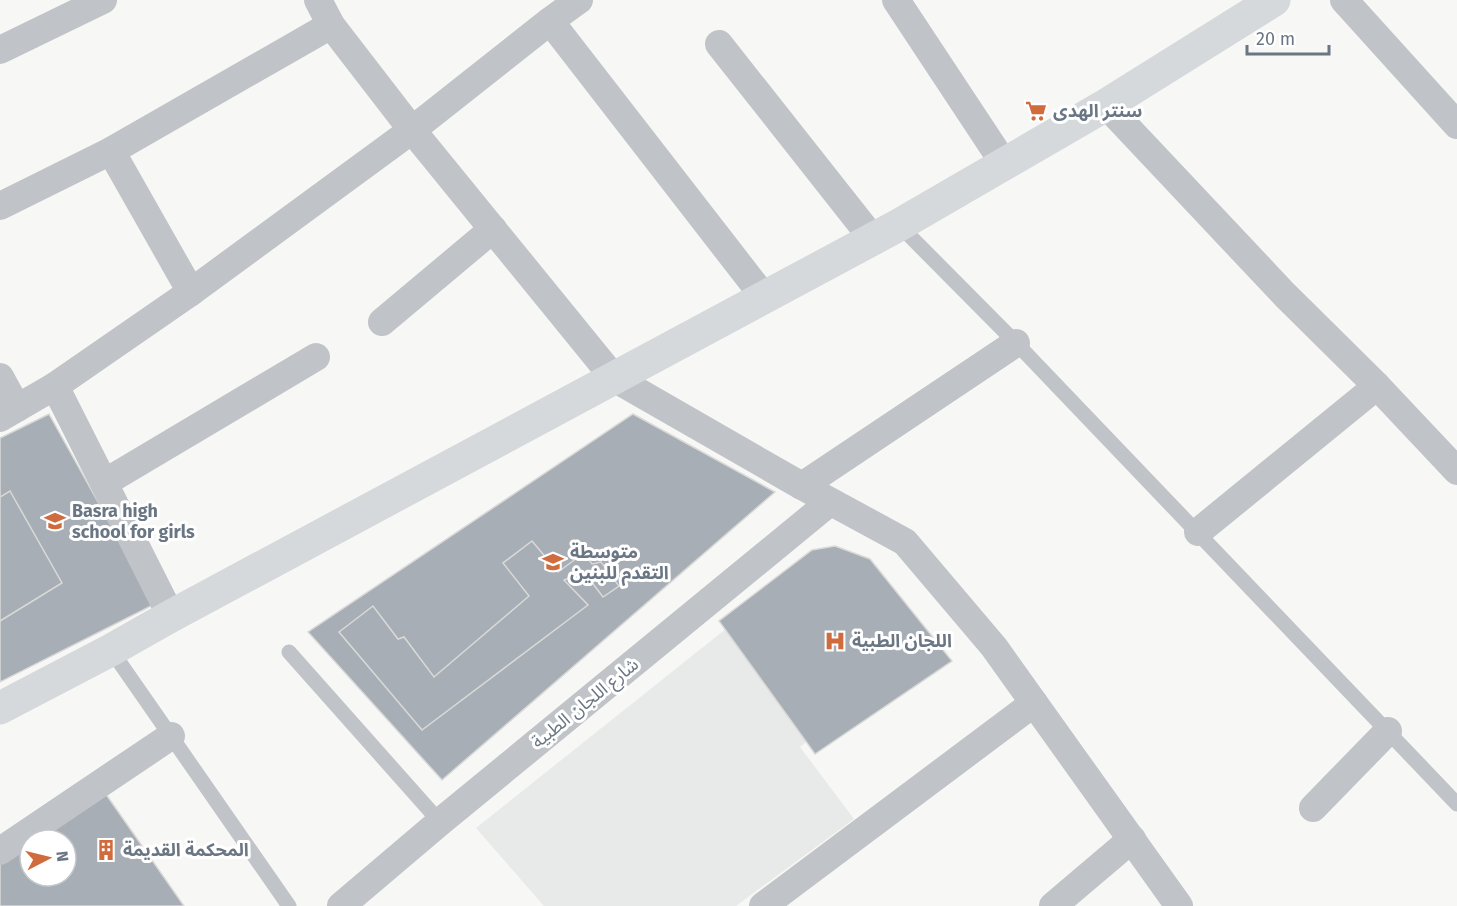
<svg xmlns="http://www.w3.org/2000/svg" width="1457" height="906" font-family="'Fira Sans','Noto Sans Arabic',sans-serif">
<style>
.built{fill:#e8e9e9}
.building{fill:#a8aeb5;stroke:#d9d9d8;stroke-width:1.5;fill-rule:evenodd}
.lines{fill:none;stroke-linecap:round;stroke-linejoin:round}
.lane{stroke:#c0c3c7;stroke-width:15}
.street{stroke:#c0c3c7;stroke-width:28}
.secondary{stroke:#d5d9dc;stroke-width:33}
.labels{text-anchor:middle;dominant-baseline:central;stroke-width:6;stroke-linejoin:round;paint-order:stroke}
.poi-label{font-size:18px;font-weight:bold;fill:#6a7683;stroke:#fff;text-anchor:start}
.street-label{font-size:18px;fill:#6a7683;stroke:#fff}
</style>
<rect width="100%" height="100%" fill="#f7f8f5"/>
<path class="built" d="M727 628 813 736 800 747 854 819 736 906H544L476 828Z"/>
<g class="building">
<path d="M49 414 155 604 0 682V438Z"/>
<path d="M633 414 775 492 442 780 308 632Z"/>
<path d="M10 491 62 583 0 621V497Z"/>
<path d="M532 541 558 572 584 553 592 564 601 562 619 586 603 597 584 572 564 580 588 605 422 730 339 632 373 606 398 639 404 637 434 677 529 596 503 563Z"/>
<path d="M835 546 870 559 952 661 815 754 719 621 812 550Z"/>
<path d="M103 790 184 906H0V860ZM30 840H66V876H30Z"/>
</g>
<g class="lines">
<g class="lane">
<path d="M899 225 1016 343 1457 804"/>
<path d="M111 650 289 906"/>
<path d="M289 652 440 822"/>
</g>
<g class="street">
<path d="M318 0 331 25 412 130 614 378 802 486 905 542 994 647 1179 906"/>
<path d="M896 0 1005 165"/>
<path d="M1344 0 1457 125"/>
<path d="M550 21 764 297"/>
<path d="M719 44 873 239"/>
<path d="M0 50 103 0"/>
<path d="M1106 105 1285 295 1377 386 1457 471"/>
<path d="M111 151 191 292"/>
<path d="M0 206 111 151 331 25"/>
<path d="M382 322 493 229"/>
<path d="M0 377 17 408"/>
<path d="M55 386 171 616"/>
<path d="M0 418 55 386 191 292 412 130 550 21 579 0"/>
<path d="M104 483 316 357"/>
<path d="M802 486 1016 343"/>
<path d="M1198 532 1377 386"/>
<path d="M1313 808 1388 731"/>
<path d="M0 851 171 736"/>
<path d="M341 906 440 822 830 502"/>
<path d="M763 906 1034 703"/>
<path d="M1053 906 1132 839"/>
</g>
<path class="secondary" d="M0 708 111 650 171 616 899 225 1106 105 1274 0"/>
</g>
<defs>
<symbol id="supermarket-bare" viewBox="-9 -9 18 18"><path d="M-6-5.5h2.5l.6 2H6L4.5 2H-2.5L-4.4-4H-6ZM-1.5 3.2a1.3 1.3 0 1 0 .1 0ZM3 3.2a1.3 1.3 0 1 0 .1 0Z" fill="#d06b3d" stroke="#fff" stroke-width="2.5" paint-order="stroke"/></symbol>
<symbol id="school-bare" viewBox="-9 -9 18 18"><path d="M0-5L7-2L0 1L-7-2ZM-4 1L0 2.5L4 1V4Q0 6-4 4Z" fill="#d06b3d" stroke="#fff" stroke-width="2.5" paint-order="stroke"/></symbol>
<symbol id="hospital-bare" viewBox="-9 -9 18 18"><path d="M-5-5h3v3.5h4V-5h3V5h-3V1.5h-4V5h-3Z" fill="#d06b3d" stroke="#fff" stroke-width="2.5" paint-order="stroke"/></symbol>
<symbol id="building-bare" viewBox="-9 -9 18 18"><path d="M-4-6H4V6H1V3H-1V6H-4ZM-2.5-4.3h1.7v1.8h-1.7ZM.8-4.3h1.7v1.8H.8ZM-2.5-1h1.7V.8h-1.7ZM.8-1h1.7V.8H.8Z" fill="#d06b3d" stroke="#fff" stroke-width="2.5" paint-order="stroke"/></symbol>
</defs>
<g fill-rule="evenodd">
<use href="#supermarket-bare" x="1021" y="96" width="30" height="30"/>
<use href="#school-bare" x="40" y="506" width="30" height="30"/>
<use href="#school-bare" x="538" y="547" width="30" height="30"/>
<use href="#hospital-bare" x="820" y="626" width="30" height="30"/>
<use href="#building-bare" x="91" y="835" width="30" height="30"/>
</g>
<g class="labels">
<g class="poi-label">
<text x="1053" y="111">سنتر الهدى</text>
<text x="72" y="511">Basra high<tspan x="72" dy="21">school for girls</tspan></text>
<text x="570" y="552">متوسطة<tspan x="570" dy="21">التقدم للبنين</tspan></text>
<text x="852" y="641">اللجان الطبية</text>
<text x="123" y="850">المحكمة القديمة</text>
</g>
<g class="street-label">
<text transform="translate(585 703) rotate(-39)">شارع اللجان الطبية</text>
</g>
</g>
<g transform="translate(48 858) rotate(83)"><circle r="28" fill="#ffffff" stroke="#c3c8cd" stroke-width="1.5"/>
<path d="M0-4.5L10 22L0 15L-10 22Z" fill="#d06b3d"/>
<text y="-9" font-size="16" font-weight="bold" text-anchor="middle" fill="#6a7683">N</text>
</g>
<path d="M1247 45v9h82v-9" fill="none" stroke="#6a7683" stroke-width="3"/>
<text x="1256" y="45" font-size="18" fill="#6a7683" stroke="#ffffff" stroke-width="4.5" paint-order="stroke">20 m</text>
</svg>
